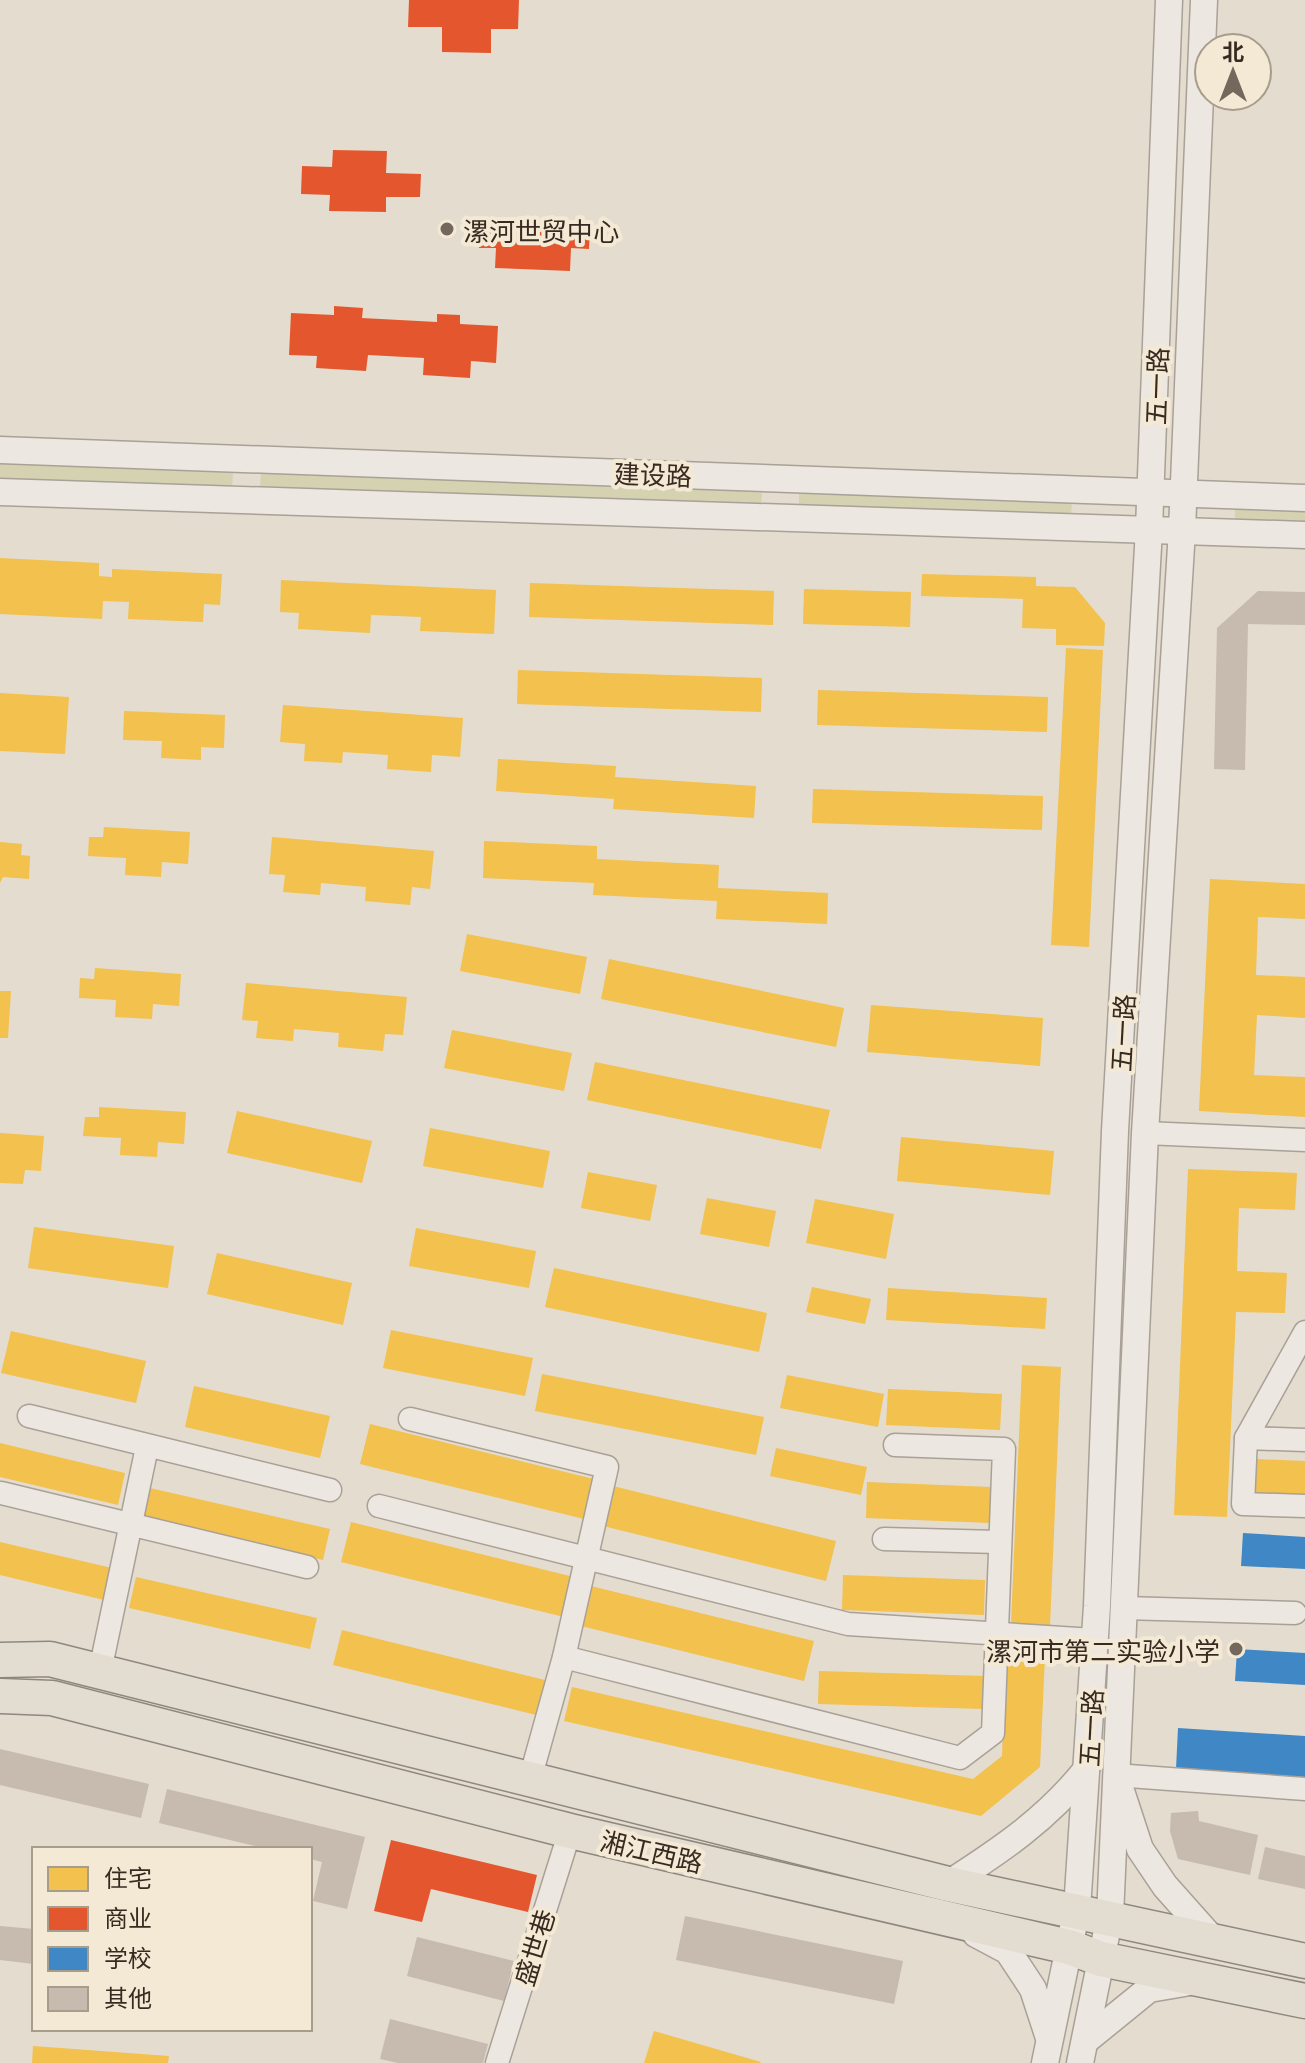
<svg xmlns="http://www.w3.org/2000/svg" width="1305" height="2063" font-family="Georgia,'Noto Sans SC',serif">
<style>
.green{fill:#d4d2b1}
.homes{fill:#f2c14e}
.shops{fill:#e4572e}
.schools{fill:#3f88c5}
.building{fill:#c7baaf}
.lines{fill:none;stroke-linecap:round;stroke-linejoin:round}
.minor-casing{stroke:#a9a197;stroke-width:25}
.tertiary-casing{stroke:#a9a197;stroke-width:29}
.primary-casing{stroke:#8e877e;stroke-width:37}
.minor{stroke:#ece7e0;stroke-width:22}
.tertiary{stroke:#ece7e0;stroke-width:26}
.primary{stroke:#e3ddd1;stroke-width:34}
.poi-dot{fill:#74685d;stroke:#f4e9d5;stroke-width:3}
.labels{text-anchor:middle;dominant-baseline:central;stroke-width:8;stroke-linejoin:round;paint-order:stroke}
.poi-label{font-size:26px;fill:#372a20;stroke:#f4e9d5;text-anchor:start}
.street-label{font-size:26px;fill:#372a20;stroke:#f4e9d5}
</style>
<rect width="100%" height="100%" fill="#e4dcce"/>
<g class="green">
<path d="M0 463 233 471 232 488 0 479Z"/>
<path d="M261 472 762 491 761 507 260 488Z"/>
<path d="M799 492 1072 500 1071 517 799 508Z"/>
<path d="M1235 507 1305 510V524L1235 521Z"/>
</g>
<g class="homes">
<path d="M0 558 99 563V576L112 577V569L222 574 220 605 204 604 203 622 128 619 129 602 103 601 102 619 0 614Z"/>
<path d="M922 574 1036 577V586L1075 587 1105 623 1104 646 1056 645V629L1022 628 1023 599 921 596Z"/>
<path d="M281 580 496 590 494 634 420 631 421 617 371 615 370 633 298 629 299 613 280 612Z"/>
<path d="M530 583 774 591 773 625 529 617Z"/>
<path d="M804 589 911 592 910 627 803 624Z"/>
<path d="M1066 648 1103 650 1089 947 1051 945Z"/>
<path d="M518 670 762 678 761 712 517 704Z"/>
<path d="M818 690 1048 697 1047 732 817 725Z"/>
<path d="M0 693 69 697 65 754 0 751Z"/>
<path d="M283 705 463 718 460 757 432 755 431 772 387 769 388 755 343 752 342 763 304 761 305 744 280 742Z"/>
<path d="M124 711 225 715 224 748 201 747V760L161 758 162 741 123 740Z"/>
<path d="M498 759 616 766 615 777 756 786 754 818 613 809 614 799 496 791Z"/>
<path d="M813 789 1043 796 1042 830 812 823Z"/>
<path d="M104 827 190 832 188 864 162 862 161 877 125 875 126 858 88 856 89 837H103Z"/>
<path d="M272 837 434 851 430 889 412 887 410 905 365 901 366 887 321 883 320 895 283 892 285 875 269 874Z"/>
<path d="M484 841 597 846V859L719 865 718 888 828 893 827 924 716 919 717 901 593 895 594 883 483 878Z"/>
<path d="M0 842 22 844 21 855 30 856 29 879 3 877 0 883Z"/>
<path d="M1210 879 1305 884V919L1258 917 1256 975 1305 977V1018L1257 1015 1254 1075 1305 1077V1117L1199 1111Z"/>
<path d="M467 934 587 957 580 994 460 971Z"/>
<path d="M609 959 844 1008 836 1047 601 999Z"/>
<path d="M95 968 181 974 179 1006 153 1004 152 1019 115 1017 116 1000 79 998 80 978 94 979Z"/>
<path d="M246 983 407 997 403 1035 385 1034 383 1051 338 1047 339 1033 294 1029 293 1041 256 1038 258 1021 242 1020Z"/>
<path d="M0 991H11L8 1038H0Z"/>
<path d="M871 1005 1043 1018 1040 1066 867 1052Z"/>
<path d="M452 1030 572 1053 564 1091 444 1068Z"/>
<path d="M595 1062 830 1110 821 1149 587 1100Z"/>
<path d="M99 1107 186 1112 184 1144 158 1142 157 1157 120 1155 121 1138 83 1136 85 1117H99Z"/>
<path d="M237 1111 372 1141 362 1183 227 1153Z"/>
<path d="M430 1128 550 1151 543 1188 423 1166Z"/>
<path d="M0 1133 44 1136 41 1171 25 1170 23 1184 0 1183Z"/>
<path d="M901 1137 1054 1151 1050 1195 897 1181Z"/>
<path d="M1188 1169 1297 1173 1295 1210 1239 1208 1237 1271 1287 1273 1285 1313 1236 1312 1227 1517 1174 1515Z"/>
<path d="M588 1172 657 1185 650 1221 581 1208Z"/>
<path d="M707 1198 776 1211 769 1247 700 1234Z"/>
<path d="M815 1199 894 1214 886 1259 806 1243Z"/>
<path d="M34 1227 174 1246 168 1288 28 1268Z"/>
<path d="M416 1228 536 1251 529 1288 409 1266Z"/>
<path d="M217 1253 352 1283 343 1325 207 1294Z"/>
<path d="M554 1268 767 1313 759 1352 545 1307Z"/>
<path d="M812 1287 871 1299 865 1324 806 1312Z"/>
<path d="M888 1288 1047 1298 1045 1329 886 1320Z"/>
<path d="M391 1330 533 1358 525 1396 383 1368Z"/>
<path d="M11 1331 146 1361 136 1403 1 1373Z"/>
<path d="M1022 1365 1061 1367 1050 1626 1011 1624Z"/>
<path d="M542 1374 764 1417 756 1455 535 1411Z"/>
<path d="M787 1375 884 1394 878 1427 780 1408Z"/>
<path d="M194 1386 330 1416 320 1458 185 1427Z"/>
<path d="M888 1389 1002 1394 1000 1430 886 1425Z"/>
<path d="M370 1424 594 1479 584 1519 360 1464Z"/>
<path d="M0 1443 125 1473 118 1505 0 1477Z"/>
<path d="M776 1448 867 1467 861 1495 770 1476Z"/>
<path d="M1256 1459 1305 1461V1499L1255 1497Z"/>
<path d="M867 1482 991 1487 990 1523 866 1518Z"/>
<path d="M613 1486 836 1541 826 1581 603 1526Z"/>
<path d="M150 1488 330 1529 323 1560 143 1519Z"/>
<path d="M351 1522 574 1577 564 1617 341 1562Z"/>
<path d="M0 1542 112 1568 104 1600 0 1575Z"/>
<path d="M843 1575 985 1580 984 1615 842 1610Z"/>
<path d="M136 1577 317 1618 310 1649 129 1608Z"/>
<path d="M591 1586 814 1641 804 1681 581 1626Z"/>
<path d="M342 1630 549 1681 540 1716 333 1665Z"/>
<path d="M1005 1653 1045 1656 1040 1767 981 1816 564 1721 572 1687 973 1779 1002 1756Z"/>
<path d="M819 1671 985 1676 984 1709 818 1704Z"/>
<path d="M654 2031 761 2062 760 2063H644Z"/>
<path d="M33 2046 169 2056 168 2063H32Z"/>
</g>
<g class="shops">
<path d="M409 0H519L518 29H491V53L442 52V27H408Z"/>
<path d="M333 150 387 151 386 173 421 174 420 197H386V212L329 211 330 195 301 194 302 166 332 167Z"/>
<path d="M481 221 590 227 589 249 571 248 570 271 495 268 496 248H479Z"/>
<path d="M334 306 363 308 362 318 437 322V314L460 315V324L498 326 496 363 471 361 470 378 423 375 424 358 368 355 366 371 316 368 317 356 289 355 291 313 334 315Z"/>
<path d="M391 1840 537 1875 528 1912 431 1889 422 1922 374 1911Z"/>
</g>
<g class="schools">
<path d="M1243 1533 1305 1537V1569L1241 1566Z"/>
<path d="M1237 1649 1305 1653V1685L1235 1681Z"/>
<path d="M1178 1728 1305 1736V1777L1176 1769Z"/>
</g>
<g class="building">
<path d="M1258 591 1305 592V625L1248 624 1245 770 1214 769 1217 628Z"/>
<path d="M0 1749 149 1784 141 1818 0 1785Z"/>
<path d="M167 1789 365 1837 347 1909 313 1901 322 1862 310 1859V1849H268L159 1823Z"/>
<path d="M1198 1811 1199 1821 1258 1835 1250 1875 1178 1859 1170 1831 1171 1813Z"/>
<path d="M1265 1847 1305 1856V1889L1258 1879Z"/>
<path d="M685 1916 903 1961 894 2004 676 1960Z"/>
<path d="M0 1926 34 1929V1964L0 1960Z"/>
<path d="M417 1937 514 1961 504 2001 407 1976Z"/>
<path d="M390 2019 488 2044 483 2063H398L380 2059Z"/>
</g>
<g class="lines">
<defs>
<g id="minor">
<path d="M1145 1133 1305 1140"/>
<path d="M1305 1332 1246 1438 1243 1504 1305 1506"/>
<path d="M29 1416 330 1490"/>
<path d="M410 1419 607 1467 564 1657 530 1779"/>
<path d="M1246 1438 1305 1440"/>
<path d="M1 1493 307 1567"/>
<path d="M379 1506 848 1624 1094 1640"/>
<path d="M884 1539 998 1542"/>
<path d="M1124 1608 1295 1613"/>
<path d="M564 1657 960 1758 993 1733 1004 1449 895 1445"/>
<path d="M100 1671 147 1447"/>
<path d="M1115 1775 1305 1789"/>
<path d="M497 2063 570 1831"/>
</g>
<g id="tertiary">
<path d="M0 450 1305 498"/>
<path d="M0 492 1305 535"/>
<path d="M1121 1791 1140 1849 1165 1886 1214 1941"/>
<path d="M948 1884C1001 1850 1047 1819 1086 1770"/>
<path d="M976 1934 1008 1951 1033 1989 1049 2038"/>
<path d="M1085 2041 1149 1989 1190 1982"/>
<path d="M1045 2063 1077 1909 1097 1606 1115 1131 1149 529 1169 0"/>
<path d="M1080 2063 1110 1916 1145 1133 1182 530 1204 0"/>
</g>
<g id="primary">
<path d="M0 1660 50 1659 948 1884 1305 1961"/>
<path d="M0 1696 52 1698 570 1831 1069 1947 1101 1959 1305 2001"/>
</g>
</defs>
<use href="#minor" class="minor-casing"/>
<use href="#tertiary" class="tertiary-casing"/>
<use href="#primary" class="primary-casing"/>
<use href="#minor" class="minor"/>
<use href="#tertiary" class="tertiary"/>
<use href="#primary" class="primary"/>
</g>
<g class="poi-dot">
<circle cx="447" cy="229" r="8"/>
<circle cx="1236" cy="1649" r="8"/>
</g>
<g class="labels">
<g class="poi-label">
<text x="463" y="229">漯河世贸中心</text>
<text x="1220" y="1649" text-anchor="end">漯河市第二实验小学</text>
</g>
<g class="street-label">
<text transform="translate(1155 386) rotate(-88)">五一路</text>
<text transform="translate(653 473) rotate(2)">建设路</text>
<text transform="translate(1121 1033) rotate(-87)">五一路</text>
<text transform="translate(1089 1728) rotate(-87)">五一路</text>
<text transform="translate(652 1850) rotate(13)">湘江西路</text>
<text transform="translate(533 1947) rotate(-73)">盛世巷</text>
</g>
</g>
<rect x="32" y="1847" width="280" height="184" fill="#f4e9d5" stroke="#a89d8d" stroke-width="2"/>
<rect x="48" y="1867" width="40" height="24" fill="#f2c14e" stroke="#a89d8d" stroke-width="2"/>
<text x="104" y="1887" font-size="24" fill="#372a20">住宅</text>
<rect x="48" y="1907" width="40" height="24" fill="#e4572e" stroke="#a89d8d" stroke-width="2"/>
<text x="104" y="1927" font-size="24" fill="#372a20">商业</text>
<rect x="48" y="1947" width="40" height="24" fill="#3f88c5" stroke="#a89d8d" stroke-width="2"/>
<text x="104" y="1967" font-size="24" fill="#372a20">学校</text>
<rect x="48" y="1987" width="40" height="24" fill="#c7baaf" stroke="#a89d8d" stroke-width="2"/>
<text x="104" y="2007" font-size="24" fill="#372a20">其他</text>
<g transform="translate(1233 72)"><circle r="38" fill="#f4e9d5" stroke="#a89d8d" stroke-width="2"/>
<path d="M0-6L14 30L0 20L-14 30Z" fill="#74685d"/>
<text y="-12" font-size="22" font-weight="bold" text-anchor="middle" fill="#372a20">北</text>
</g>
</svg>
